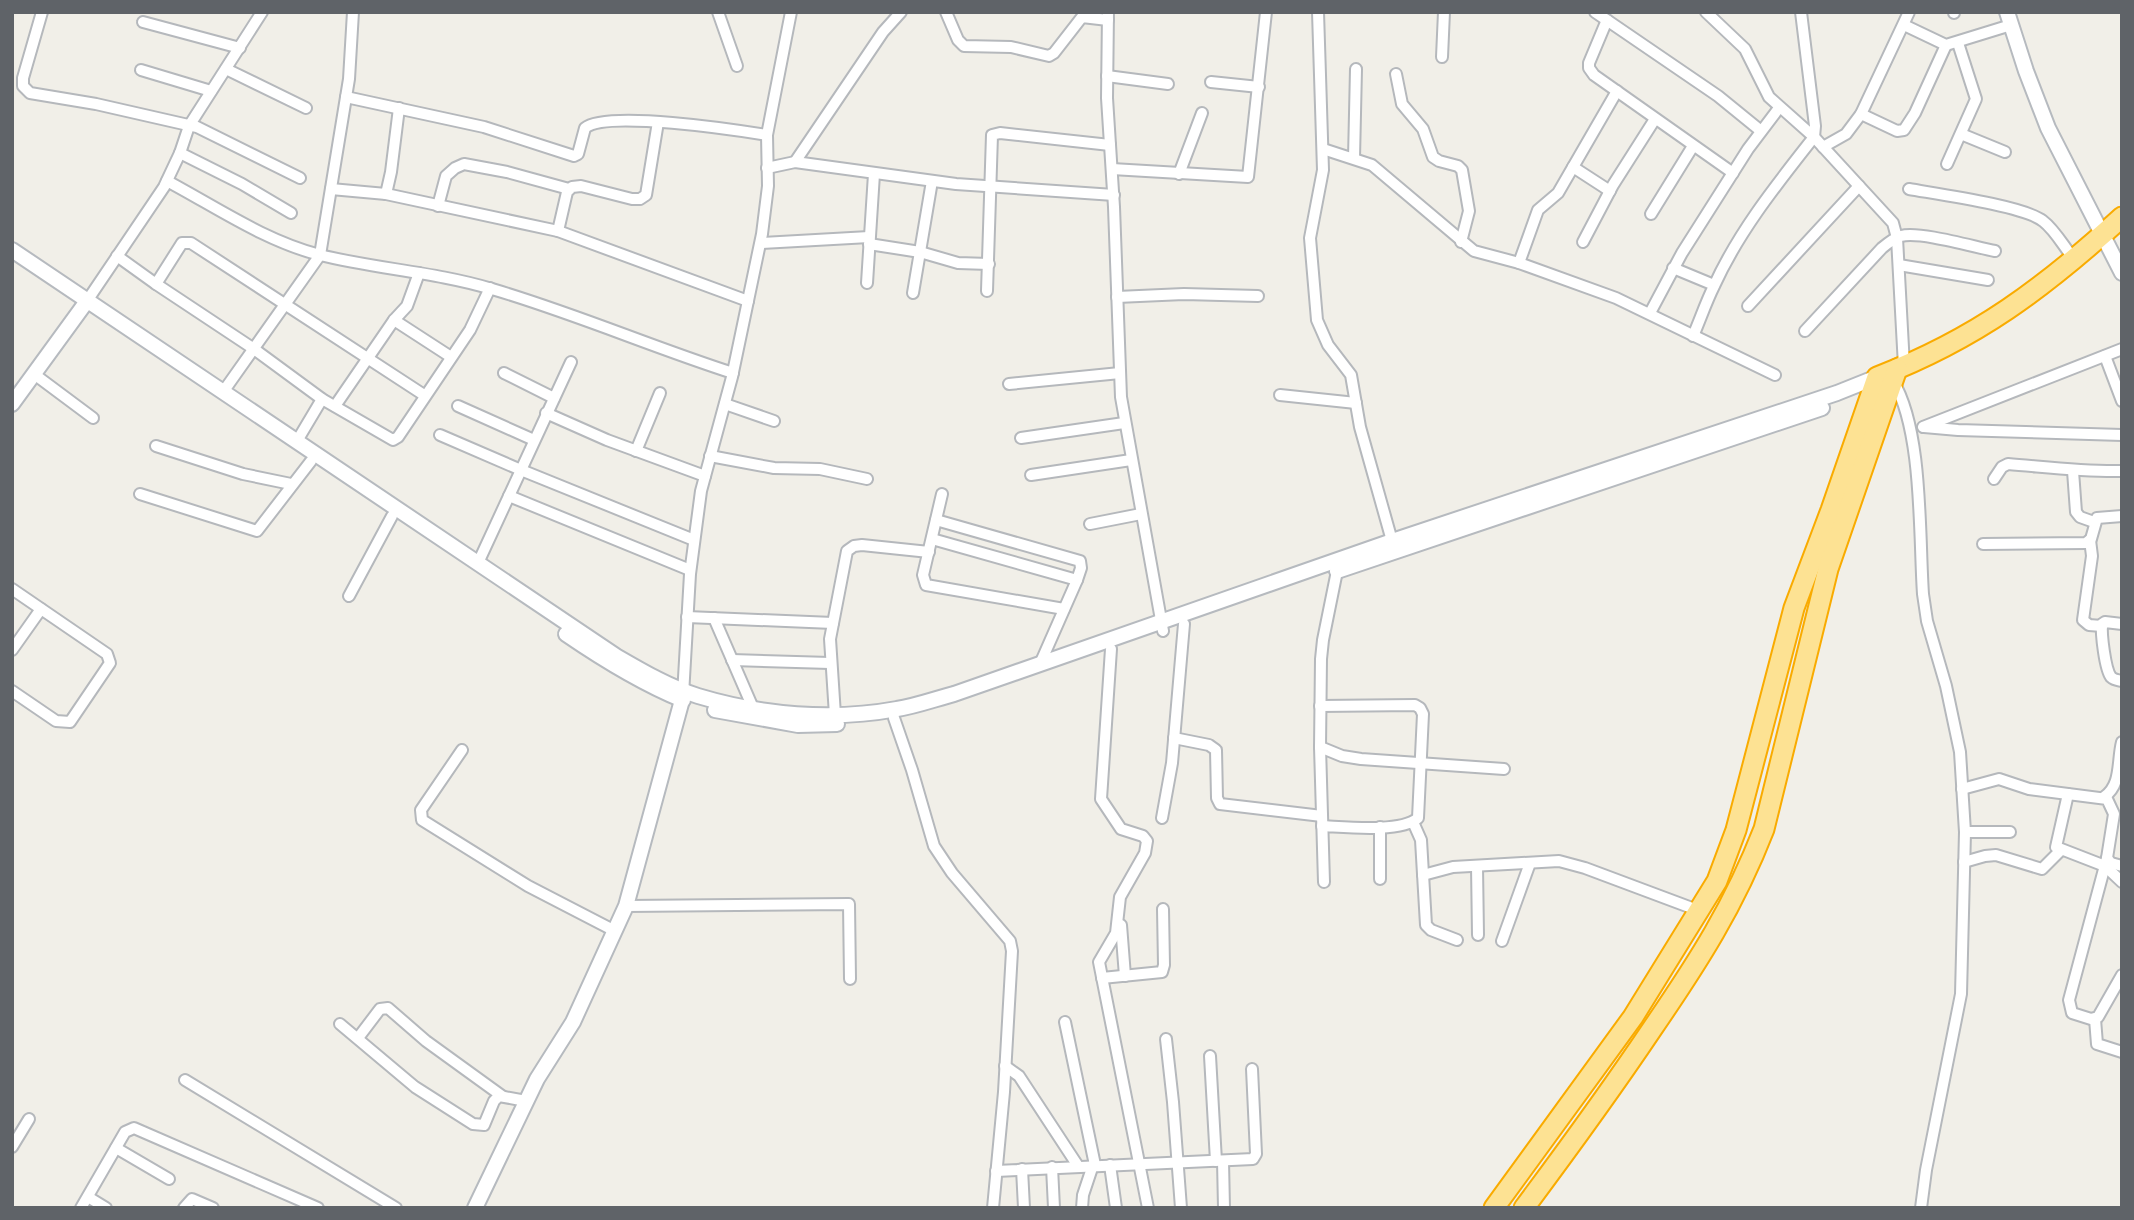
<svg xmlns="http://www.w3.org/2000/svg" width="2134" height="1220" font-family="Figtree,sans-serif">
<style>
.lines{fill:none;stroke-linecap:round;stroke-linejoin:round}
.street-casing{stroke:#b5b8bc;stroke-width:14}
.secondary-casing{stroke:#b6babf;stroke-width:18}
.highway-casing{stroke:#f9ab00;stroke-width:23}
.street{stroke:#fff;stroke-width:10}
.secondary{stroke:#fff;stroke-width:14}
.highway{stroke:#fde293;stroke-width:19}
</style>
<rect width="100%" height="100%" fill="#f1efe8"/>
<g class="lines">
<defs>
<g id="street">
<path d="M42 12 23 78V86L30 93 96 104 197 127 300 178"/>
<path d="M718 12 737 66"/>
<path d="M946 12 958 40 964 46 1011 47 1049 56 1054 53 1082 17 1108 20"/>
<path d="M1108 12 1107 98 1114 207 1121 397 1163 631"/>
<path d="M1318 12 1323 170 1310 238 1317 320 1328 345 1351 375 1360 427 1394 548"/>
<path d="M1595 12 1718 96 1761 131"/>
<path d="M1706 12 1745 49 1769 97 1814 137 1893 223 1897 238 1904 366"/>
<path d="M1954 12V13"/>
<path d="M1607 20 1589 63V68L1594 75 1733 173"/>
<path d="M143 22 240 48"/>
<path d="M1904 25 1946 45 2011 25"/>
<path d="M1442 57 1444 12"/>
<path d="M226 69 306 108"/>
<path d="M141 70 211 91"/>
<path d="M1396 74 1402 104 1423 129 1433 157 1439 161 1458 166 1462 170 1469 211 1461 242"/>
<path d="M1107 76 1168 84"/>
<path d="M1211 82 1259 87"/>
<path d="M346 97 484 127 574 156 578 154 585 128C606 110 736 130 767 135"/>
<path d="M1861 114 1897 131 1904 130 1915 113 1946 45"/>
<path d="M1961 134 2005 152"/>
<path d="M1823 147 1846 134 1861 114 1909 12"/>
<path d="M1323 149 1372 165 1474 251 1519 263 1616 298 1775 375"/>
<path d="M180 153 242 184 291 213"/>
<path d="M1354 158 1356 69"/>
<path d="M795 162 883 32 901 12"/>
<path d="M1947 164 1976 99 1958 43"/>
<path d="M1573 167 1610 191"/>
<path d="M767 168 795 162 956 184 1114 195"/>
<path d="M1112 169 1248 177 1266 12"/>
<path d="M1179 174 1202 113"/>
<path d="M167 181C216 207 265 241 320 255 376 269 436 272 492 289 574 313 652 347 733 373"/>
<path d="M331 189 386 194 558 231 748 301"/>
<path d="M1909 189C1937 194 2024 206 2043 221 2055 230 2064 247 2074 259"/>
<path d="M386 194 391 172 399 108"/>
<path d="M438 206 446 176 455 168 464 164 507 172 569 189"/>
<path d="M1651 214 1693 146"/>
<path d="M558 231 567 192 572 187 581 186 632 199H640L646 195 658 122"/>
<path d="M1583 242 1613 185 1655 119"/>
<path d="M761 243 869 237"/>
<path d="M869 244 920 252 958 263 989 264"/>
<path d="M117 256 156 284 182 243H191L424 395"/>
<path d="M1519 263 1538 210 1558 193 1617 91"/>
<path d="M1899 265 1988 280"/>
<path d="M1673 268 1714 285"/>
<path d="M867 283 874 174"/>
<path d="M156 284 254 349 322 399 393 440 398 437 470 330 490 288"/>
<path d="M987 291 992 135 1000 133 1110 145"/>
<path d="M913 293 932 181"/>
<path d="M1117 297 1184 294 1258 296"/>
<path d="M87 301 164 187 180 153 189 126 262 12"/>
<path d="M1748 306 1859 186"/>
<path d="M1650 313 1682 253 1748 149 1779 108"/>
<path d="M394 320 451 357"/>
<path d="M1805 331 1882 248C1888 243 1894 238 1901 236 1920 231 1974 247 1995 251"/>
<path d="M1693 336C1700 320 1706 302 1714 286 1739 231 1777 184 1814 137L1815 126 1801 12"/>
<path d="M2105 356 2122 401"/>
<path d="M504 373 554 398"/>
<path d="M34 374 93 418"/>
<path d="M1893 381C1923 430 1919 535 1923 594L1927 621 1946 686 1960 752 1965 832 1961 994 1926 1170 1921 1208"/>
<path d="M1009 384 1120 373"/>
<path d="M223 392 320 255 349 79 353 12"/>
<path d="M1280 395 1356 403"/>
<path d="M725 404 774 421"/>
<path d="M335 406 394 320 407 306 419 273"/>
<path d="M458 406 534 440"/>
<path d="M546 413 607 440 705 476"/>
<path d="M1923 427 2122 349"/>
<path d="M1924 427 1958 430 2122 435"/>
<path d="M440 435 521 470 694 540"/>
<path d="M1021 438 1124 423"/>
<path d="M297 441 322 399"/>
<path d="M156 446 243 474 291 484"/>
<path d="M636 451 660 393"/>
<path d="M710 456 774 468 820 469 867 479"/>
<path d="M2073 471 2076 512 2080 517 2094 522"/>
<path d="M1031 475 1131 460"/>
<path d="M1994 479 2002 467 2008 464C2046 467 2083 472 2122 471"/>
<path d="M140 494 257 531 311 461"/>
<path d="M942 494 923 575 926 585 1064 609"/>
<path d="M509 496 690 570"/>
<path d="M936 520 1080 561 1081 568 1077 580 1040 664"/>
<path d="M1090 524 1141 514"/>
<path d="M932 539 1077 580"/>
<path d="M2090 540 2092 556 2083 620 2089 625 2102 626"/>
<path d="M1983 544 2086 543 2091 539 2097 518 2122 516"/>
<path d="M478 563 571 362"/>
<path d="M12 589 107 654 110 663 70 722 56 721 12 691"/>
<path d="M349 596 392 516"/>
<path d="M687 617 833 623"/>
<path d="M714 618 753 708"/>
<path d="M2122 624 2105 622 2102 624C2101 634 2105 669 2111 677 2114 680 2117 680 2122 681"/>
<path d="M1111 649 1101 799 1121 829 1143 836 1147 841 1145 853 1120 897 1116 933 1099 962 1148 1208"/>
<path d="M12 650 41 609"/>
<path d="M732 660 830 663"/>
<path d="M683 695 690 574 701 491 732 377 762 234 768 186 767 135 791 12"/>
<path d="M1320 706 1415 705 1420 708 1423 714 1418 818C1401 833 1345 827 1322 826"/>
<path d="M835 715 830 639 847 551 854 546 862 545 929 552"/>
<path d="M894 718 912 770 934 846 952 873 1010 941 1012 951 1004 1092 993 1208"/>
<path d="M1174 738 1209 745 1216 750 1217 798 1220 804 1322 816"/>
<path d="M1320 747 1342 756 1361 759 1504 769"/>
<path d="M462 750 421 810 422 820 528 886 615 931"/>
<path d="M1962 789 1999 779 2029 789 2107 799 2114 814 2107 858 2111 863 2122 866"/>
<path d="M2068 794 2056 847 2105 866 2122 882"/>
<path d="M2104 797C2122 785 2117 761 2122 742"/>
<path d="M1162 818 1172 763 1184 624"/>
<path d="M1413 822 1421 840 1426 925 1431 930 1457 940"/>
<path d="M1380 827V879"/>
<path d="M1965 832H2010"/>
<path d="M2107 858 2069 1000 2072 1013 2091 1019 2098 1017 2122 975"/>
<path d="M1964 862 1985 856 1996 855 2042 869 2061 850"/>
<path d="M1477 866 1478 935"/>
<path d="M1423 875 1453 867 1559 861 1585 868 1700 911"/>
<path d="M1324 882 1320 747 1321 659 1323 640 1337 571"/>
<path d="M626 906 849 904 850 979"/>
<path d="M1121 925 1125 976"/>
<path d="M1502 941 1530 863"/>
<path d="M1102 978 1162 972 1164 965 1163 909"/>
<path d="M2095 1019 2097 1044 2122 1052"/>
<path d="M1065 1022 1095 1165"/>
<path d="M340 1024 415 1087 473 1124 484 1125 494 1101 499 1096 526 1101"/>
<path d="M358 1038 380 1009 388 1008 426 1041 502 1096"/>
<path d="M1166 1039 1173 1102 1181 1208"/>
<path d="M1210 1056 1216 1161"/>
<path d="M1005 1066 1019 1076 1078 1166"/>
<path d="M185 1080 396 1208"/>
<path d="M12 1147 29 1119"/>
<path d="M116 1148 169 1179"/>
<path d="M1223 1161 1224 1208"/>
<path d="M1110 1165 1116 1208"/>
<path d="M1052 1167 1054 1208"/>
<path d="M1022 1169 1024 1208"/>
<path d="M996 1171 1253 1159 1256 1154 1252 1069"/>
<path d="M88 1197 106 1208"/>
<path d="M81 1208 125 1132 134 1128 318 1208"/>
<path d="M184 1208 192 1199 213 1208"/>
<path d="M1082 1208 1083 1195 1093 1165"/>
</g>
<g id="secondary">
<path d="M2007 12 2026 71 2048 128 2122 273"/>
<path d="M12 250 616 656C642 671 669 687 698 696 761 715 832 721 897 709 916 706 935 699 954 694L1392 541 1837 393 1877 377"/>
<path d="M12 404 87 301"/>
<path d="M1337 571 1822 408"/>
<path d="M566 634C604 660 641 683 683 700"/>
<path d="M715 710 798 725 837 724"/>
<path d="M475 1208 537 1079 573 1022 626 906 682 700"/>
</g>
<g id="highway">
<path d="M1494 1208 1633 1017 1717 881 1736 830 1794 608 1831 510 1877 377C1976 339 2044 288 2122 217"/>
<path d="M1524 1208C1568 1149 1611 1090 1652 1029 1698 962 1734 906 1764 829L1828 569 1897 369"/>
</g>
</defs>
<use href="#street" class="street-casing"/>
<use href="#secondary" class="secondary-casing"/>
<use href="#highway" class="highway-casing"/>
<use href="#street" class="street"/>
<use href="#secondary" class="secondary"/>
<use href="#highway" class="highway"/>
</g>
<rect width="2134" height="1220" fill="none" stroke="#5f6368" stroke-width="28"/>
</svg>
